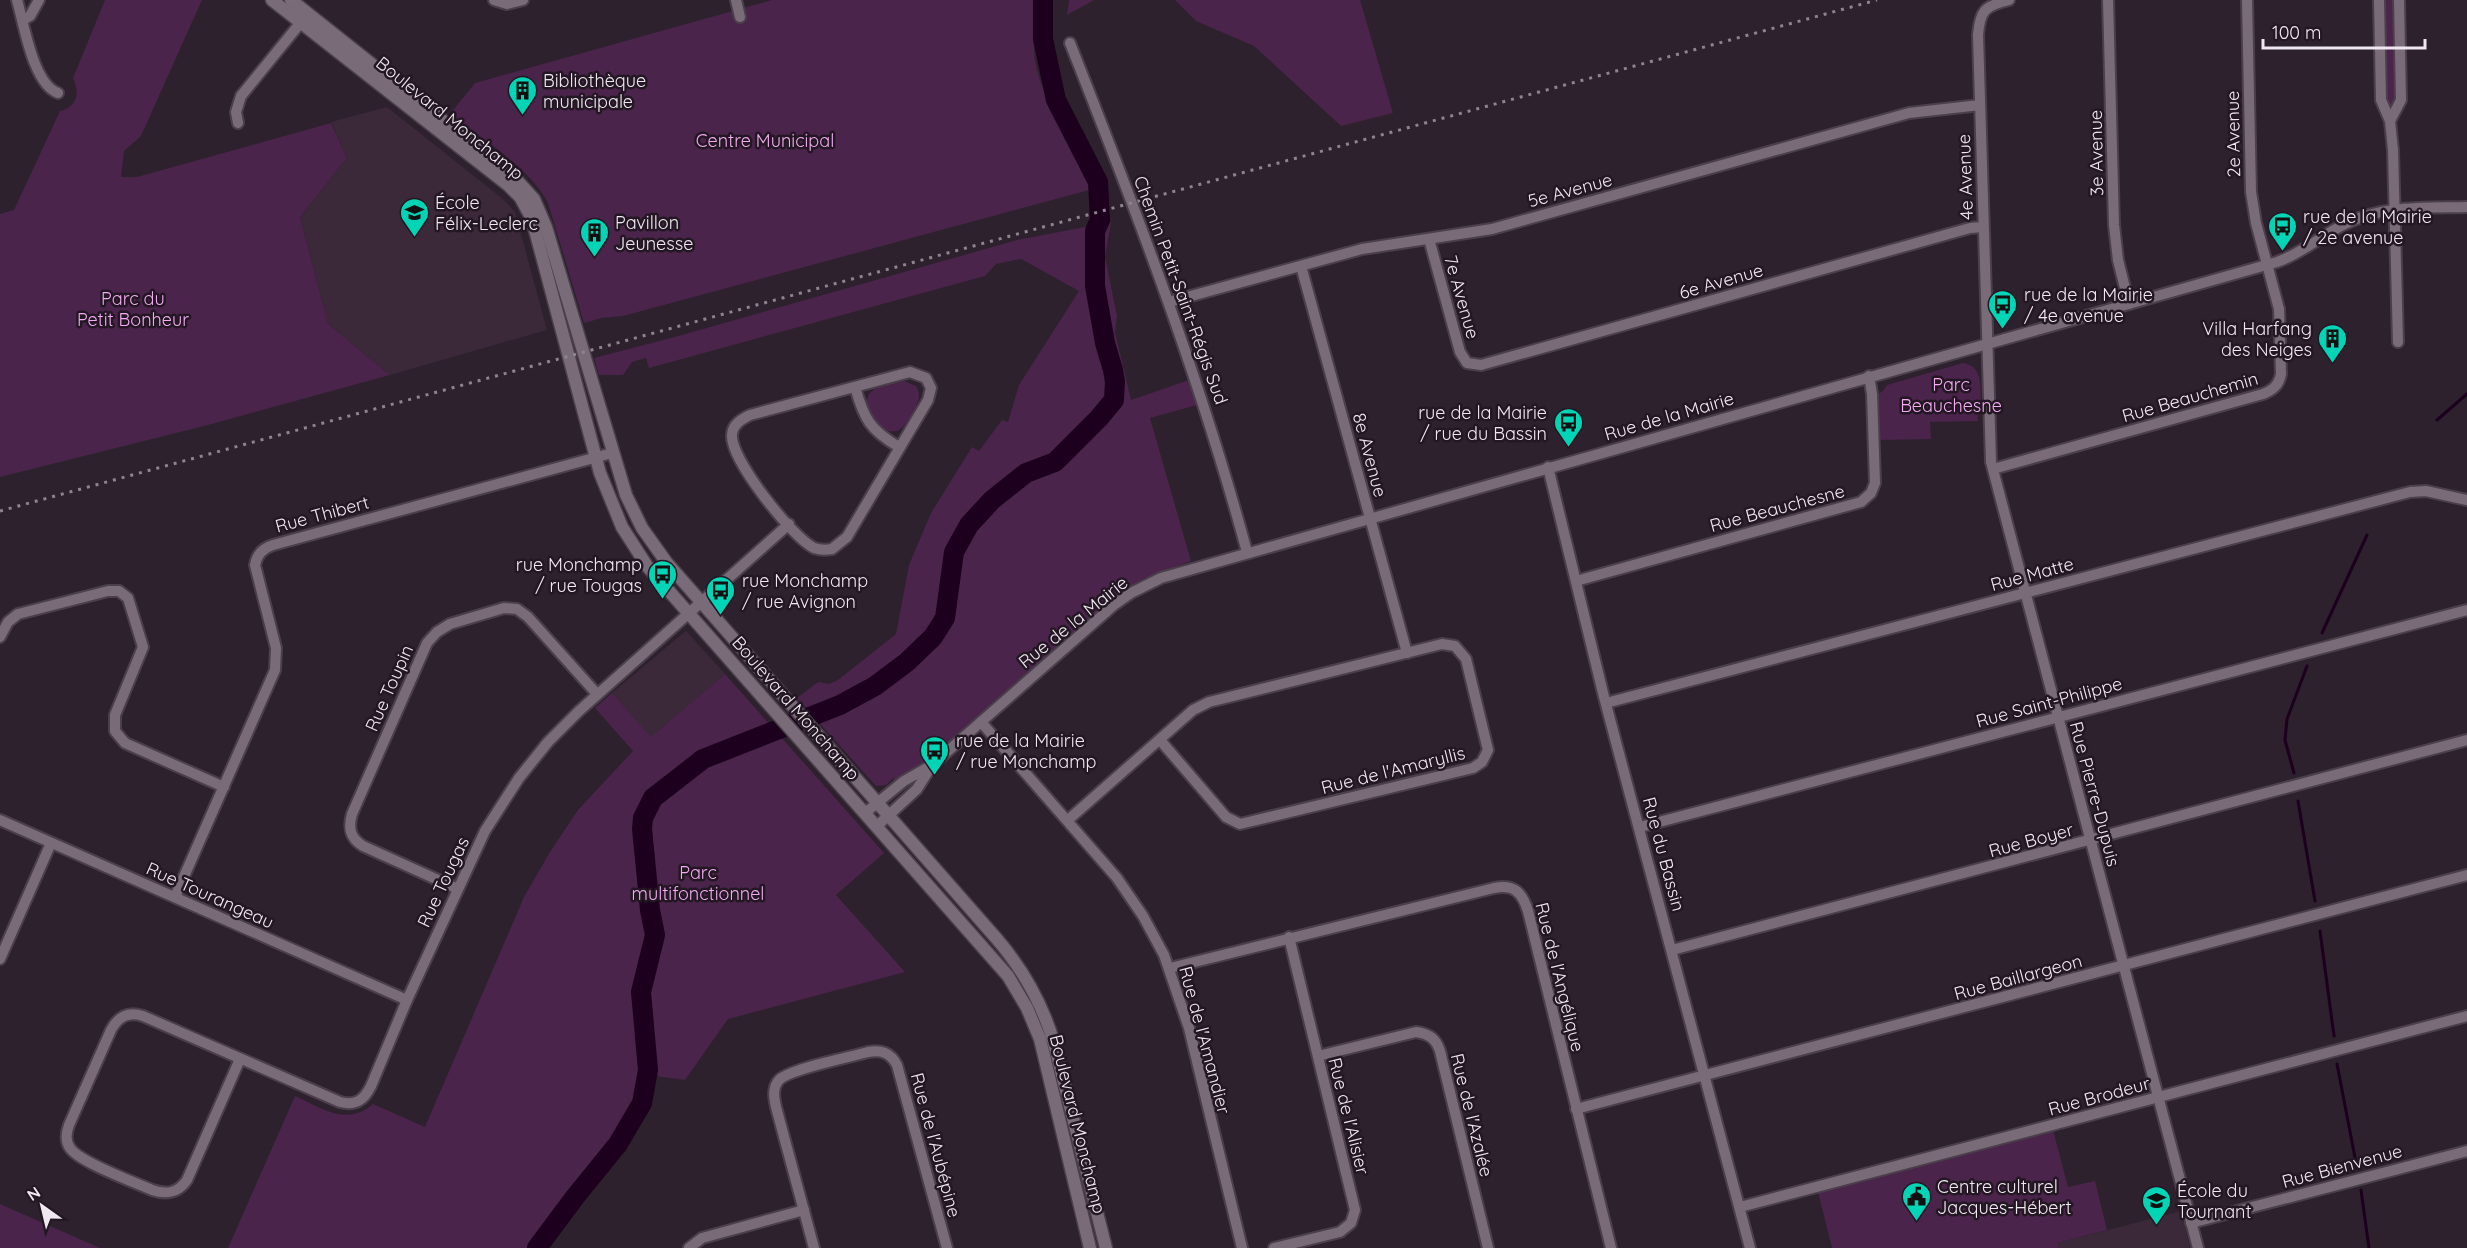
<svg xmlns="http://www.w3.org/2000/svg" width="2467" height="1248" font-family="Quicksand,sans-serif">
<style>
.built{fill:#3b293a}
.green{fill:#4a244a}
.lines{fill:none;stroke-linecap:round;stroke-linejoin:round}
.stream{stroke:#1c001d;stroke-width:3}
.river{stroke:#1c001d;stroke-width:20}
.minor-casing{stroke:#4a3f4a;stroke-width:14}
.tertiary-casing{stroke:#4a3f4a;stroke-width:15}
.minor{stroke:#7a6b79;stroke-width:10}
.tertiary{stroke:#7a6b79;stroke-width:12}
.rail{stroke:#8e848e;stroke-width:3;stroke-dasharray:3 6;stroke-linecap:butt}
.labels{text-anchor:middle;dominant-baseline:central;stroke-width:5;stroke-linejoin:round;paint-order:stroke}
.poi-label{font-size:18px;fill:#f0e8f0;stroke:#231723;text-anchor:start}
.street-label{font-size:18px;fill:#f0e8f0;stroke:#231723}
.park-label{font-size:18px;fill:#f3abf1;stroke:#231723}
</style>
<rect width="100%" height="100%" fill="#2d212d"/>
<g class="built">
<path d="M387 107 503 199 515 212 547 330 390 375 328 324 300 217 347 158 331 122Z"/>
<path d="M686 631 725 674 651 738 612 693Z"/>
<path d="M2181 1211 2190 1248H2059L2058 1243Z"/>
</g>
<g class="green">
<path d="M105 0H202L141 136 124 151 121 177H137L331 123 347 158 300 217 328 324 390 375 208 425 0 477V214L14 210 60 111C77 107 80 93 73 78Z"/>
<path d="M772 0H1038C1036 19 1032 41 1035 60 1043 107 1078 144 1093 189L623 316 602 318 584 323 548 203C529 167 482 139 450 114L475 83Z"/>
<path d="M1069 0H1094L1067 15Z"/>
<path d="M1175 0H1360L1393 113 1341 126 1254 46 1196 21Z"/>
<path d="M2383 0H2395L2398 101 2392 107 2386 105Z"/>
<path d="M1111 222 1105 257 1117 316 1115 332 1131 400 1189 380 1197 405 1150 418 1191 561 1143 579 1115 595 924 763 895 780 893 778 886 785 876 786 797 698 818 682 829 684 838 680 896 634 909 565 931 513 972 447 979 451 1002 420 1008 422 1019 385 1079 291 1021 259 996 264 985 276 649 368 646 358 632 362 623 375H599L594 358 682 335 1017 240Z"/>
<path d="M1963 363C1984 366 1980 388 1981 405H1977L1978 421 1930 422 1931 439 1880 440 1879 393 1882 392 1887 385Z"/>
<path d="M904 381 916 386C922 397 918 402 913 412 909 418 905 427 899 430 881 439 856 404 872 391 880 385 894 384 904 381Z"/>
<path d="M725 674 884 853 836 895 905 972 728 1019 685 1080 642 1074 632 1111 527 1248H228L295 1096C322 1108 346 1127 373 1104L425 1127 524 897 550 852 578 810 633 751 595 708 612 693 651 737Z"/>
<path d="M2053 1130 2068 1187 2095 1181 2107 1230 2058 1243 2059 1248H1832L1818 1192Z"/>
<path d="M0 1204 100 1248H0Z"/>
</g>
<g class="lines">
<g class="stream">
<path d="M2437 420 2467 394"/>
<path d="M2322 633 2367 535"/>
<path d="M2294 773 2285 740 2287 719 2307 666"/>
<path d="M2298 801 2315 901"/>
<path d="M2320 931 2334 1036"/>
<path d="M2337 1064 2357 1168"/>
<path d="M2361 1190 2369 1248"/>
</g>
<path class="river" d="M537 1248 575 1197 618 1144 642 1103 648 1070 641 992 655 935 650 910 642 829 643 818 653 798 703 759 840 705 875 686 907 662 933 637 945 618 954 552 969 525 992 500 1026 473 1055 462 1099 418 1114 400 1115 382 1113 370 1105 343 1095 286V231L1100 220 1098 182 1056 100 1043 39V0"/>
<defs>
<g id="minor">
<path d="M17 0C24 24 33 84 58 93"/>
<path d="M494 0 507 4 523 0"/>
<path d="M736 0 740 17"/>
<path d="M2009 0C1985 6 1980 10 1978 35L1991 462 2198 1248"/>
<path d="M2108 0 2114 225 2118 260 2129 304"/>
<path d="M2379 0 2381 100 2390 121 2393 150 2398 342"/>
<path d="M23 20 30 16 39 0"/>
<path d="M1070 43C1136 210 1200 378 1247 552"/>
<path d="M2390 121 2401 100 2399 0"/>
<path d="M238 123 236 112 241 96 306 16"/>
<path d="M1429 239 1460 352 1467 363 1481 365 1970 228 1983 227"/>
<path d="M1301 266 1407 653"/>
<path d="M1169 302 1362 249 1492 229 1909 113 1980 105"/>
<path d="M910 372 926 378 931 388 928 400 847 537 832 549C826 550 820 550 814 548 792 537 729 458 732 434 733 424 742 419 750 415Z"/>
<path d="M855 387C864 419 870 430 899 447"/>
<path d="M1548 467 1603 693 1750 1248"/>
<path d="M1993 469 2263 394C2273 390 2279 385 2281 374L2279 309 2256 223 2251 192 2247 0"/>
<path d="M1576 581 1861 502 1871 493 1875 483 1872 394 1869 376"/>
<path d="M0 637 8 622 18 614 108 591H119L128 598 143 647 115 715V731L125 743 224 787"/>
<path d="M1606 703 2410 492 2426 491 2467 500"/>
<path d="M981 722 1117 878 1143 916 1164 955 1189 1028 1242 1248"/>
<path d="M865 813 904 781 932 765 1114 605 1131 593 1161 578 2277 262C2301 254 2322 235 2345 224 2383 205 2425 208 2467 207"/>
<path d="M0 820 407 1000"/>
<path d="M1068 820 1193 710 1209 702 1442 644 1455 646 1466 659 1488 750 1482 762 1473 768 1240 824 1226 817 1160 740"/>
<path d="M877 826 917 789 932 765"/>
<path d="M1640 827 2467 610"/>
<path d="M458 889 363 846C350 838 348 828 352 814L427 643 437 632 450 624 504 608 517 609 528 617 597 694"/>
<path d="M175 897 275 670 276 648 255 565C257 554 263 548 273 545L612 453"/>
<path d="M1672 950 2467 740"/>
<path d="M0 959 51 843"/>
<path d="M1170 968 1494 888C1514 884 1522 892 1528 911L1611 1248"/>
<path d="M1318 1056 1416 1032C1430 1034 1436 1039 1440 1051L1488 1248"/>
<path d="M240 1059 187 1180C178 1193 167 1195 152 1190 134 1182 79 1162 70 1148 65 1141 66 1133 69 1125L111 1030C118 1017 128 1011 143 1016L340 1102C356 1106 364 1100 371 1086L407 1000 485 831 519 778 548 742 579 711 789 524"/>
<path d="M1576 1109 2467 875"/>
<path d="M1740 1207 2467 1016"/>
<path d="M2191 1223 2467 1151"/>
<path d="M689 1248 702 1238 804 1210"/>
<path d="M814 1248 776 1107C774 1098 772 1088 779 1080 789 1069 851 1057 868 1052 881 1050 890 1052 897 1065L947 1248"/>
<path d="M1274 1248 1340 1232 1351 1223 1355 1210 1289 937"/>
</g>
<g id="tertiary">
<path d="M272 0 508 185 520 197 532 219 600 473 622 527 647 566 1008 976 1027 1008 1040 1039 1090 1248"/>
<path d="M291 0 514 177 534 199 546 227 626 495 642 528 667 563 996 938C1023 969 1042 1003 1054 1043L1106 1248"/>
</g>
</defs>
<use href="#minor" class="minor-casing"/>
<use href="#tertiary" class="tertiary-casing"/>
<use href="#minor" class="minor"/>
<use href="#tertiary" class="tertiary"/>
<path class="rail" d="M0 511 1877 0"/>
</g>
<defs>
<symbol id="building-pin" viewBox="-11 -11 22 30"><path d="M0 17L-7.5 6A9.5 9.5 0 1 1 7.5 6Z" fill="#02d5b6" stroke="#231723"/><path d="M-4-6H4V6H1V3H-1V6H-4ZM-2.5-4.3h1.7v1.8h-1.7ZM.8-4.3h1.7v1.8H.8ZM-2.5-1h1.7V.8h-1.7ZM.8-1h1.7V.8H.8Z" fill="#111"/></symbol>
<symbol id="school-pin" viewBox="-11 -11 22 30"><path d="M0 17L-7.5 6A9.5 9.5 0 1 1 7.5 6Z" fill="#02d5b6" stroke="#231723"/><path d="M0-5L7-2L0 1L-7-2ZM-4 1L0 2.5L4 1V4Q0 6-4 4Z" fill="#111"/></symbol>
<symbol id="bus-pin" viewBox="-11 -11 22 30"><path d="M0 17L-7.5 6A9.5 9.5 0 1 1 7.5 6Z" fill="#02d5b6" stroke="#231723"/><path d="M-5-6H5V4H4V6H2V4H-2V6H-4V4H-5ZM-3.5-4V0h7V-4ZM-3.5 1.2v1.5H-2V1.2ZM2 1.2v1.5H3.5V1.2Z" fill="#111"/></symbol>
<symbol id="civic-pin" viewBox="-11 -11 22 30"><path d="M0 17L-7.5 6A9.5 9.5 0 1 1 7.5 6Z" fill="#02d5b6" stroke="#231723"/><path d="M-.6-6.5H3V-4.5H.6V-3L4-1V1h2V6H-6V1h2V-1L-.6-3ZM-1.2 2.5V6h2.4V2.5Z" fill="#111"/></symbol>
</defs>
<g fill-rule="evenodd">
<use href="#building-pin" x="506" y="74" width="33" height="45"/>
<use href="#school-pin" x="398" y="196" width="33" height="45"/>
<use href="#bus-pin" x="2266" y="210" width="33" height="45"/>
<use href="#building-pin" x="578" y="216" width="33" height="45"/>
<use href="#bus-pin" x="1986" y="288" width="33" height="45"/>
<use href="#building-pin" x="2316" y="322" width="33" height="45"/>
<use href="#bus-pin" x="1552" y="406" width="33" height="45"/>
<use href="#bus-pin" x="646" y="558" width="33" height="45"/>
<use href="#bus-pin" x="704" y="574" width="33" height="45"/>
<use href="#bus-pin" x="918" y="734" width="33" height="45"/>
<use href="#civic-pin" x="1900" y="1180" width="33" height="45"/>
<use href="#school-pin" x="2140" y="1184" width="33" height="45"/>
</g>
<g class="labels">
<g class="poi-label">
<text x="543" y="80">Bibliothèque<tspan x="543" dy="21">municipale</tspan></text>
<text x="435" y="202">École<tspan x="435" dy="21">Félix-Leclerc</tspan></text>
<text x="2303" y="216">rue de la Mairie<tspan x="2303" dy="21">/ 2e avenue</tspan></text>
<text x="615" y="222">Pavillon<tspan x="615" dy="21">Jeunesse</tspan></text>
<text x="2024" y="294">rue de la Mairie<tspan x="2024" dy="21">/ 4e avenue</tspan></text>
<text x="2312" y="328" text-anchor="end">Villa Harfang<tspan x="2312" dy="21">des Neiges</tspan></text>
<text x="1547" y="412" text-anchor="end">rue de la Mairie<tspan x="1547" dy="21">/ rue du Bassin</tspan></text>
<text x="642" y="564" text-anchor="end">rue Monchamp<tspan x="642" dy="21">/ rue Tougas</tspan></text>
<text x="742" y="580">rue Monchamp<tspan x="742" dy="21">/ rue Avignon</tspan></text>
<text x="956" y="740">rue de la Mairie<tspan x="956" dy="21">/ rue Monchamp</tspan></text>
<text x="1937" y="1186">Centre culturel<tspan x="1937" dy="21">Jacques-Hébert</tspan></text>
<text x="2177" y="1190">École du<tspan x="2177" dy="21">Tournant</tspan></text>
</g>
<g class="street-label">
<text transform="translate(450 118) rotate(39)">Boulevard Monchamp</text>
<text transform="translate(2233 134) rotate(-91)">2e Avenue</text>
<text transform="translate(2096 153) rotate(-91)">3e Avenue</text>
<text transform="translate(1965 177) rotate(-92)">4e Avenue</text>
<text transform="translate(1570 190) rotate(-15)">5e Avenue</text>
<text transform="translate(1721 281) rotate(-16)">6e Avenue</text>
<text transform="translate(1181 290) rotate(70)">Chemin Petit-Saint-Régis Sud</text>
<text transform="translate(1462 297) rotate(74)">7e Avenue</text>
<text transform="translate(2190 397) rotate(-16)">Rue Beauchemin</text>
<text transform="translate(1669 416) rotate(-16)">Rue de la Mairie</text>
<text transform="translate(1370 455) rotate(75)">8e Avenue</text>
<text transform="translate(1777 508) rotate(-15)">Rue Beauchesne</text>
<text transform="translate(322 514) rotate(-15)">Rue Thibert</text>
<text transform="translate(2032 574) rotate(-15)">Rue Matte</text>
<text transform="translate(1073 622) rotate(-39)">Rue de la Mairie</text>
<text transform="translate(389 688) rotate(-66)">Rue Toupin</text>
<text transform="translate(2049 702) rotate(-15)">Rue Saint-Philippe</text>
<text transform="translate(796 708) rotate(49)">Boulevard Monchamp</text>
<text transform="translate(1393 770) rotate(-14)">Rue de l'Amaryllis</text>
<text transform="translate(2095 794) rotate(75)">Rue Pierre-Dupuis</text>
<text transform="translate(2031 840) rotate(-15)">Rue Boyer</text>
<text transform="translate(1664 854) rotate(75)">Rue du Bassin</text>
<text transform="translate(443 882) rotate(-65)">Rue Tougas</text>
<text transform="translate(210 895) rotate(24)">Rue Tourangeau</text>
<text transform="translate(1560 977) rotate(76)">Rue de l'Angélique</text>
<text transform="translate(2018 977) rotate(-15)">Rue Baillargeon</text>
<text transform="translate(1205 1040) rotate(75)">Rue de l'Amandier</text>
<text transform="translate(2099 1096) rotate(-15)">Rue Brodeur</text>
<text transform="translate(1472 1115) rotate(76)">Rue de l'Azalée</text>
<text transform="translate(1349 1116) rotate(76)">Rue de l'Alisier</text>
<text transform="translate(1078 1124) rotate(76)">Boulevard Monchamp</text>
<text transform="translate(936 1145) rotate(75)">Rue de l'Aubépine</text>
<text transform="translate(2342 1166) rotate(-15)">Rue Bienvenue</text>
</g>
<g class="park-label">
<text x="765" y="140">Centre Municipal</text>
<text x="133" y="298">Parc du<tspan x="133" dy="21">Petit Bonheur</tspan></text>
<text x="1951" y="384">Parc<tspan x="1951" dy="21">Beauchesne</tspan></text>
<text x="698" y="872">Parc<tspan x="698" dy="21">multifonctionnel</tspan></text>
</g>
</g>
<g transform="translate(42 1206) rotate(326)" stroke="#231723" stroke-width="4.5" paint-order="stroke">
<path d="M0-4.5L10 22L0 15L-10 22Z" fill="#f0e8f0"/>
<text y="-9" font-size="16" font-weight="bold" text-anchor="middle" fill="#f0e8f0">N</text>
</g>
<path d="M2263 39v9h162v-9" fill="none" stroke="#f0e8f0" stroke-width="3"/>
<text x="2272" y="39" font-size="18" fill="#f0e8f0" stroke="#231723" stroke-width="4.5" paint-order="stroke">100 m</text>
</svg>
